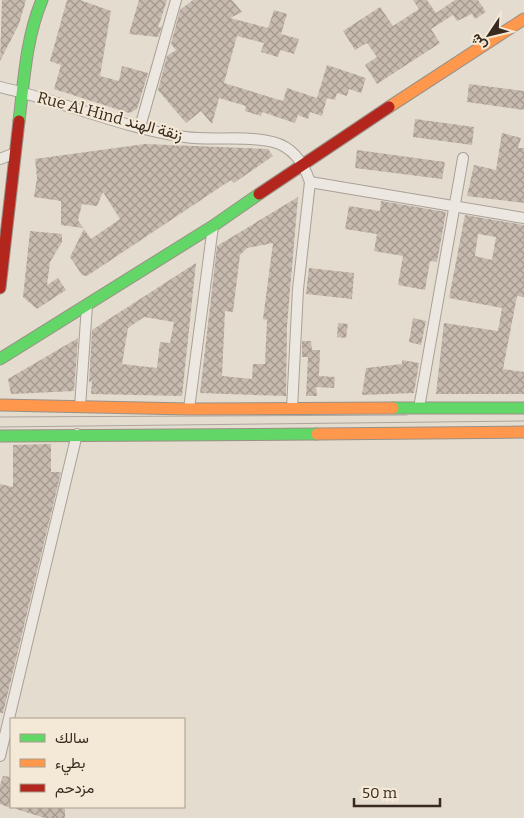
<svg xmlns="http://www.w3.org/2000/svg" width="524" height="818" font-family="Bitter,Vazirmatn,serif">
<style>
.building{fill:url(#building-cross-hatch);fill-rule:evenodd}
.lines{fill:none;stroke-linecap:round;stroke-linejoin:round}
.street-casing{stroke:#a9a198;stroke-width:12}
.fast-casing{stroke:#999187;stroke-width:13}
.slow-casing{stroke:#999187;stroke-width:13}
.jam-casing{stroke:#999187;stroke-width:13}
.street{stroke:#ece7e0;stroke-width:10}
.fast{stroke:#63d668;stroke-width:11}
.slow{stroke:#ff974d;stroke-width:11}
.jam{stroke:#b3261e;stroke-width:11}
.tram{stroke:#aca6a0;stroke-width:1}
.labels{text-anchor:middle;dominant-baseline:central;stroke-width:4;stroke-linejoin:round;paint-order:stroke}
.street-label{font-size:16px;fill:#382a20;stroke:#f4e9d6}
</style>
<defs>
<pattern id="building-cross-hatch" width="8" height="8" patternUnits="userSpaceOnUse" patternTransform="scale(1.25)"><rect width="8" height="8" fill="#c7baaf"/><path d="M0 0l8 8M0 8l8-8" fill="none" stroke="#a3978e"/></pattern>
</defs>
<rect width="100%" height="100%" fill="#e4dcce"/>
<g class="building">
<path d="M2 0H26L19 24 0 61Z"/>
<path d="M67 0H80L111 11 100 76 119 81 122 66 148 73 137 109 129 113 54 89 61 65 50 61Z"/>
<path d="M139 0H167L158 28 162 26 158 37 129 34Z"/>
<path d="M193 0H232L242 12 230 18 268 28 274 10 287 14 281 34 299 39 294 54 280 50 278 57 261 52 264 43 237 36 224 83 283 101 287 88 317 98 327 65 366 78 361 93 349 89 347 96 337 93 335 100 327 98 322 116 310 112 308 119 298 115 295 123 262 112 261 116 245 111 246 106 219 98 212 124 201 111 186 123 158 90 167 56 176 50 171 44 180 10Z"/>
<path d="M413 0H427L436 13 455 0H478L486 12 475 19 472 14 457 21 453 15 431 29 440 43 377 84 365 65 377 57 367 43 355 50 343 31 380 7 393 26 419 9Z"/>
<path d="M469 84 524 91V110L467 102Z"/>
<path d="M415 119 474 127 472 145 413 137Z"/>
<path d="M502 133 521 138 518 148H524V203L467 196 474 165 496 170Z"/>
<path d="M145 144 268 149 273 156 234 183 231 180 87 276 82 275 70 257 84 229 91 239 120 219 103 192 97 206 82 204 78 220 83 228 61 225V201L34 197 37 178 35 159Z"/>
<path d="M357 150 445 162 442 179 355 168Z"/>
<path d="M298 197 287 326 286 396 200 393 217 246ZM273 243 263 319 267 320 265 364H253L252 379 222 376 225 311 233 312 240 255 247 248Z"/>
<path d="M381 201 446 212 437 262 430 261 425 290 398 285 403 256 374 251 377 234 345 229 349 206 380 211Z"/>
<path d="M465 215 524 225V297L517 296 503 369 524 372V394H436L444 323 498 331 502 308 449 298ZM478 234 496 237 492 260 475 256Z"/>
<path d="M30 231 62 234V242L50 262 47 285 58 278 66 290 37 309 23 297Z"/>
<path d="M196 263 182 396 91 394 92 380 89 383 92 330ZM144 317 174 322 170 343 160 342 157 368 122 364 128 328Z"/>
<path d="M309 268 354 273 352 299 306 294Z"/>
<path d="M413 318 426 321 421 345 409 342Z"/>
<path d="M338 323 348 324 346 338 337 337Z"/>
<path d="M78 338 74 391 11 394 8 379Z"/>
<path d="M302 341H311L312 350H320L319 376 335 377 334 388 316 387 317 396H306L308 357H302Z"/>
<path d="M402 360 419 363 414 393 362 395 366 368 402 364Z"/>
<path d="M51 444V472H61L3 713H0V484L13 487V445Z"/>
<path d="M3 776 11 777V808L0 804V785Z"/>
<path d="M16 807H59L65 809V818H45L16 809Z"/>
</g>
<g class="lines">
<defs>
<g id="street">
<path d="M0 87C62 101 122 128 185 137 214 141 245 135 273 142 293 147 304 164 310 182L298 289 292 409"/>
<path d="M140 127 176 0"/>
<path d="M0 159 15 153"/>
<path d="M310 182 524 218"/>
<path d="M80 407 87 305"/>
<path d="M419 408 463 158"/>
<path d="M189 409 213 226"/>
<path d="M0 756 77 434"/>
</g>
<g id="fast">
<path d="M19 121C24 80 26 38 42 0"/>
<path d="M0 359 213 226 259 194"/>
<path d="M393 408H524"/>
<path d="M0 436 317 434"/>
</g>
<g id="slow">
<path d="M389 107 524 19"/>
<path d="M0 405 189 409 393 408"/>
<path d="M317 434 524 432"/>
</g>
<g id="jam">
<path d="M259 194 389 107"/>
<path d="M0 288 19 121"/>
</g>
</defs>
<use href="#street" class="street-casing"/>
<use href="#fast" class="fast-casing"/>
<use href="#slow" class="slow-casing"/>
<use href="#jam" class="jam-casing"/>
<use href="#street" class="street"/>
<use href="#fast" class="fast"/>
<use href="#slow" class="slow"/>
<use href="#jam" class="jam"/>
<g class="tram">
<path d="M0 417 407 415"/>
<path d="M0 427 524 421"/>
</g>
</g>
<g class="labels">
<g class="street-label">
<text transform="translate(110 116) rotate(15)">Rue Al Hind زنقة الهند</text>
</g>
</g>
<rect x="10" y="718" width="175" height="90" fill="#f4e9d6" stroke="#a99d8d"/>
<rect x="20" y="734" width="25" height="8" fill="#63d668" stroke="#a99d8d"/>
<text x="55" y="743" font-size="15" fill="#382a20">سالك</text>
<rect x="20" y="759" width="25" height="8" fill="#ff974d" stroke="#a99d8d"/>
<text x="55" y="768" font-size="15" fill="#382a20">بطيء</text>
<rect x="20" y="784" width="25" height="8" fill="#b3261e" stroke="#a99d8d"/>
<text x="55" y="793" font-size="15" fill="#382a20">مزدحم</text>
<g transform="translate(489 35) rotate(235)" stroke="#f4e9d6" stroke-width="4" paint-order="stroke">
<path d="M0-4L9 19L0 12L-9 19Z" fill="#382a20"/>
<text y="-8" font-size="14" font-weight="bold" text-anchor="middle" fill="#382a20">ش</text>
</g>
<path d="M354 798v8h86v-8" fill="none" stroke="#382a20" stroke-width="2.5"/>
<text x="362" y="798" font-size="15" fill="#382a20" stroke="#f4e9d6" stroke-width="4" paint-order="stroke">50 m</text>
</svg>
